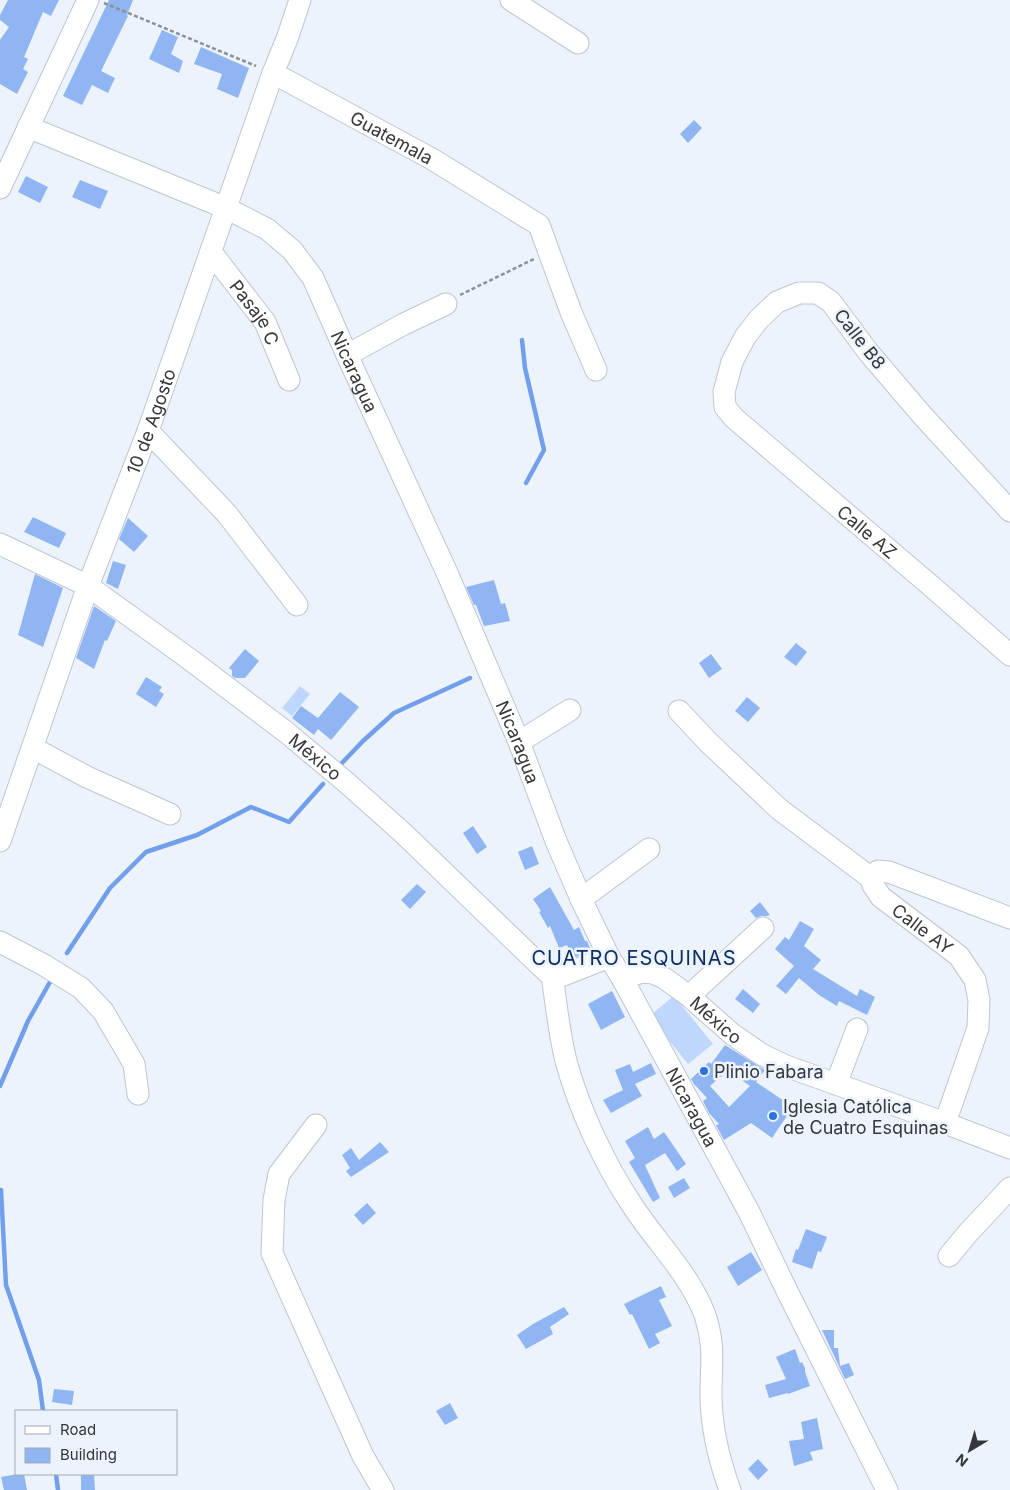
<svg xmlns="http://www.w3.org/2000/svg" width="1010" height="1490" font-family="Inter,sans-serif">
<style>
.green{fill:#c0d7fd}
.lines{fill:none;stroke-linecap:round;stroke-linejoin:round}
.stream{stroke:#719feb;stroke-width:4.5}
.building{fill:#8fb5f3;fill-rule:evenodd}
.minor-casing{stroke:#bfc5ce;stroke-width:23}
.path{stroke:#8c9096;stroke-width:2.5;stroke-dasharray:4 2.5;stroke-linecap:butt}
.minor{stroke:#fff;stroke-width:21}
.poi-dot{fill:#2d71de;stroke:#ecf3fc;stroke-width:2}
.labels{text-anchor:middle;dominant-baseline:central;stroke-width:5;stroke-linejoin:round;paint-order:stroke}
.street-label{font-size:18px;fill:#35373b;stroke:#ecf3fc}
.poi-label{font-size:18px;fill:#35373b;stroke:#ecf3fc;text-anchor:start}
.quarter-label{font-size:20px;letter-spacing:1px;fill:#0e2f63;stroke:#ecf3fc}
</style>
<rect width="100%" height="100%" fill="#ecf3fc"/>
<g class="green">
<path d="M300 686 310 694 292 716 282 708Z"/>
<path d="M674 996 713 1044 688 1064 649 1016Z"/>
</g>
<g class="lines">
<g class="stream">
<path d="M522 340 525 368 544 450 526 483"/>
<path d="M341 764 363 741 394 713 470 678"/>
<path d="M67 953 110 888 146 852 197 835 251 807 289 822 323 784"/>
<path d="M0 1086 28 1021 50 982"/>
<path d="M0 1190H1L6 1285 39 1380 43 1411"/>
<path d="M56 1474 58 1490"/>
</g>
</g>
<g class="building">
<path d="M8 0H59L51 16 43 12 24 57 28 59 23 69 28 72 17 94 0 84V40L9 27 0 20V15Z"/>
<path d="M109 0H133L127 15 128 16 101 71 115 78 108 93 92 85 82 105 63 96Z"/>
<path d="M162 30 178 37 171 54 183 61 179 73 149 59Z"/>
<path d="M201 47 249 68 238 98 217 89 222 74 194 64Z"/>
<path d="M694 120 702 128 688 143 680 134Z"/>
<path d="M26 176 48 187 40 203 18 192Z"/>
<path d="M80 180 108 191 100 209 72 197Z"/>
<path d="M33 517 66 533 59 548 24 532Z"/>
<path d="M128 518 148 536 134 552 119 539Z"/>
<path d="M113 561 126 565 118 589 106 583Z"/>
<path d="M35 574 63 588 43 647 18 635Z"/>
<path d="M494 580 501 604 505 603 510 621 484 626 476 605H474L466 587Z"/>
<path d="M94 606 116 621 107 641 105 640 94 669 76 658Z"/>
<path d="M796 643 807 652 796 666 784 657Z"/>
<path d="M245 649 259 661 245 678H235L232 676V670L229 668Z"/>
<path d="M711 654 722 669 709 678 699 663Z"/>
<path d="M146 677 162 687 159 691 164 694 156 707 136 694Z"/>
<path d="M340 692 359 707 331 740 318 729 314 735 292 718 301 706 318 718Z"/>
<path d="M747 697 760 708 748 722 735 711Z"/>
<path d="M473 826 487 847 477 854 463 833Z"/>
<path d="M532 846 539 864 525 870 518 852Z"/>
<path d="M417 884 426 892 410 909 401 900Z"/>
<path d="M550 887 574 930 579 927 585 941H587L591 951 573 958 567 945 559 948 550 926 548 928 539 912 541 911 533 899Z"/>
<path d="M760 902 770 915 767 916H761L756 918 750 911Z"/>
<path d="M800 921 814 929 804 946 821 960 813 969 857 996 860 989 875 997 867 1015 839 1001 837 1006 819 995 799 978 786 994 776 986 794 966 775 949 785 937 789 940Z"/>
<path d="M743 989 760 1004 753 1013 735 999Z"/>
<path d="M612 991 625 1017 601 1030 588 1004Z"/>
<path d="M725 1045 765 1070 756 1082 793 1107 772 1138 751 1123 724 1140 716 1125 719 1124 709 1113 703 1101 707 1098 694 1084 691 1079 709 1062 711 1064ZM728 1070 750 1086 729 1107 710 1086Z"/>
<path d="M651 1063 656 1074 635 1084 642 1096 611 1113 603 1100 623 1090 615 1070 630 1064 633 1072Z"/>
<path d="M648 1127 654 1139 664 1132 686 1164 677 1171 665 1153 645 1165 660 1198 653 1202 629 1162 635 1158 625 1141Z"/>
<path d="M380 1142 389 1152 351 1177 346 1171 350 1168 342 1155 351 1148 359 1160Z"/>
<path d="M684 1178 690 1188 674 1198 668 1187Z"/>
<path d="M367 1203 376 1213 363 1225 354 1215Z"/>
<path d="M806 1229 827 1237 821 1252 818 1251 812 1269 792 1262 796 1249 798 1250Z"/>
<path d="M751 1252 762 1270 738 1286 727 1267Z"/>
<path d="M661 1286 666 1297 659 1300 672 1326 655 1334 660 1343 649 1349 632 1314 630 1315 624 1304Z"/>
<path d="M564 1307 569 1314 550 1327 553 1334 526 1349 517 1335 533 1324Z"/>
<path d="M822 1330H834V1348H838L840 1366 849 1363 854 1375 845 1379Z"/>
<path d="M795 1349 800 1363 802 1362 805 1368V1372L810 1386 788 1394V1393L769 1398 765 1385 786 1379 776 1357Z"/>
<path d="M54 1389 74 1391 72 1405 52 1402Z"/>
<path d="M450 1403 458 1418 445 1425 436 1411Z"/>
<path d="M817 1418 823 1449 810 1452 813 1460 794 1466 789 1441 804 1439 801 1422Z"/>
<path d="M758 1459 768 1470 758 1480 748 1469Z"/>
<path d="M18 1474H24L27 1490H4L1 1477Z"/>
<path d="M81 1474H94L95 1490H81Z"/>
</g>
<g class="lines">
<defs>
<g id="minor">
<path d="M511 0 578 43"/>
<path id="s1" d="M273 73 432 159 539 225 571 312 596 370"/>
<path id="s2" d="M28 127 226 208 267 229 292 250 313 278 347 355 448 575 519 742 556 841 581 899 609 957 622 978 749 1212 788 1293 887 1490"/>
<path d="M0 188 88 0"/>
<path id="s3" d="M211 252 265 322 289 380"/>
<path d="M347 355 404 324 446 304"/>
<path d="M148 431 227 514 297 605"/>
<path id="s4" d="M1010 511 922 415 869 353 831 302 818 293H799L777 302 759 319 745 337 732 362 724 392 725 407 734 418 930 585 1010 655"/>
<path id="s5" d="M0 544 88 586 188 658 286 732 347 783 403 833 547 972 556 976H561L609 957"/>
<path d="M679 711 708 742 779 809 871 878"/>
<path d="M519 742 570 710"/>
<path d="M33 748 87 777 170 814"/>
<path id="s6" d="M0 841 88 586 148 431 273 73 287 39 300 0"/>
<path id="s7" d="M871 878 873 885 881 897 959 956 975 980 979 1000 978 1028 945 1123"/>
<path d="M871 878 878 871 889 872 1010 918"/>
<path d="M581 899 649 849"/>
<path d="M0 942 44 965 81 988 103 1011 134 1064 138 1094"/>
<path d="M552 975C556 1003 559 1033 566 1061 579 1109 604 1163 632 1205 656 1242 689 1273 705 1315 715 1345 711 1364 711 1394 711 1427 719 1460 730 1490"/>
<path id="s8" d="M622 978 643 972 653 973 664 978 689 996 732 1034 761 1054 786 1066 945 1123 1010 1148"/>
<path d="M689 996 763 928"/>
<path d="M836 1084 857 1029"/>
<path d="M316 1125 279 1174 274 1200 272 1253 363 1456 383 1490"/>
<path d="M949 1256 968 1233 1010 1188"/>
</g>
</defs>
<use href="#minor" class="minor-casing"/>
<g class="path">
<path d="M104 3 256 66"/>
<path d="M460 295 534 259"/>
</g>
<use href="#minor" class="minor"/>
</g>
<g class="poi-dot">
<circle cx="704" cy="1071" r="5"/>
<circle cx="773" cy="1116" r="5"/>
</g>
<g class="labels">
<g class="street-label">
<text stroke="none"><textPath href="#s1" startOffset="135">Guatemala</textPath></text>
<text stroke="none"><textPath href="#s3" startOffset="75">Pasaje C</textPath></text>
<text transform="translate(860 339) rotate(52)">Calle B8</text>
<text stroke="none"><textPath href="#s2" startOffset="430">Nicaragua</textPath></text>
<text stroke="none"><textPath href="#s6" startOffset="446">10 de Agosto</textPath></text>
<text stroke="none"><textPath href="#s4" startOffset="645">Calle AZ</textPath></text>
<text stroke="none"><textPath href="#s2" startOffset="835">Nicaragua</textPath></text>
<text stroke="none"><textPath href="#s5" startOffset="382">México</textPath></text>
<text stroke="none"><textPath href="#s7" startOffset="74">Calle AY</textPath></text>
<text stroke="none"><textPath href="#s8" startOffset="111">México</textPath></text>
<text stroke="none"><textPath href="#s2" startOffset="1240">Nicaragua</textPath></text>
</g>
<g class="poi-label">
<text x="714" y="1071">Plinio Fabara</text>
<text x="783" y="1106">Iglesia Católica<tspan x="783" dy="21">de Cuatro Esquinas</tspan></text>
</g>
<g class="quarter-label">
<text x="634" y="958">CUATRO ESQUINAS</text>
</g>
</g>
<rect x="15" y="1410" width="162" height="65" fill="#ecf3fc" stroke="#a3a8af"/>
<rect x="25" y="1426" width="25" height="8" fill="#ffffff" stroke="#a3a8af"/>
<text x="60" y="1435" font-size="15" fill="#35373b">Road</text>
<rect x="25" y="1448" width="25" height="15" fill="#8fb5f3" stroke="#a3a8af"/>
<text x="60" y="1460" font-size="15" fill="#35373b">Building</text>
<g transform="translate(970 1450) rotate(218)" stroke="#ecf3fc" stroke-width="4" paint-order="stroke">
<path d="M0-4L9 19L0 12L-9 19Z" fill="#35373b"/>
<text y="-8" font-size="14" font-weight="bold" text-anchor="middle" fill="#35373b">N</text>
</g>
</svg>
